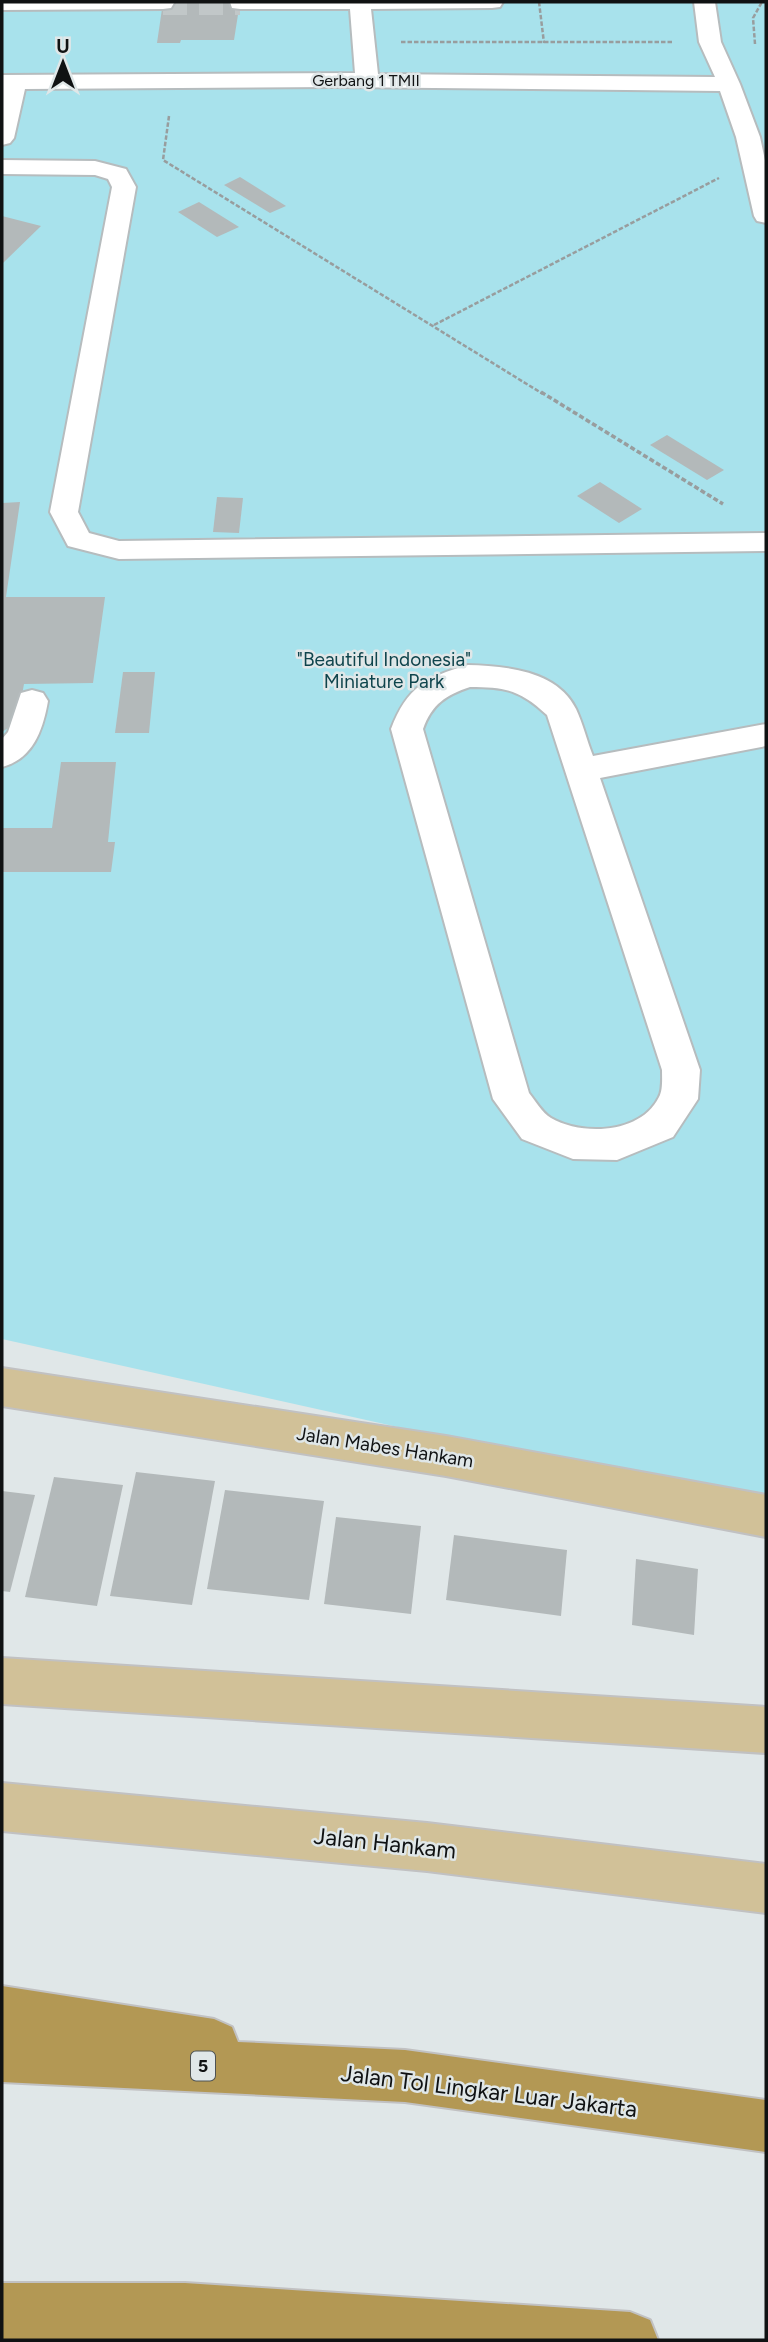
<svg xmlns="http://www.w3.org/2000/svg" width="768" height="2342" font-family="Figtree,sans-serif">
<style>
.green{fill:#a8e2ec}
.building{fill:#b3b9ba}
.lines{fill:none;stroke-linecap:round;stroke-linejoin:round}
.minor-tunnel{stroke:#c1c7c8;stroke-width:24;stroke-dasharray:24 12;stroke-linecap:butt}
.minor-casing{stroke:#b6bcbe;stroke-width:4}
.major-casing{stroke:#c1c1c2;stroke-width:4}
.highway-casing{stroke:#c1c1c2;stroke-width:4}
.path-far1{stroke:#989d9e;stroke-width:2.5;stroke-dasharray:4.5 2;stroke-linecap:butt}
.path{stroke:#989d9e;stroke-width:3.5;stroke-dasharray:5 2.5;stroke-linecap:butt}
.minor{fill:#fff;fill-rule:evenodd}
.major{fill:#d1c198;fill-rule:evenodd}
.highway{fill:#b39854;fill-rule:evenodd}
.labels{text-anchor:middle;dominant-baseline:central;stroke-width:5;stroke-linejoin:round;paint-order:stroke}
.far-street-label{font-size:16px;fill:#101213;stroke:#e0e7e8}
.shield{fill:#e0e7e8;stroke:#4e5253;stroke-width:2}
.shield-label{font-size:18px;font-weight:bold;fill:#101213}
.park-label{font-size:19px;fill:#0e444c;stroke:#e0e7e8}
.street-label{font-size:19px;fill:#101213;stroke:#e0e7e8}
.near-street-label{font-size:23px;fill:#101213;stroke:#e0e7e8}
</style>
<rect width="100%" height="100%" fill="#e0e7e8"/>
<path class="green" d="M2 2H766V1509L2 1339Z"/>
<g class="building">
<path d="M163 2H240L234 40H181L180 43H157Z"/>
<path d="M240 177 286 206 270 213 224 185Z"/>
<path d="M199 202 239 227 217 237 178 212Z"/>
<path d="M2 216 41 226 2 264Z"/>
<path d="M667 435 724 470 707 480 650 445Z"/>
<path d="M600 482 642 509 619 523 577 496Z"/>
<path d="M217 497 243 498 239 533 213 532Z"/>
<path d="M20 502 6 597H105L93 683 24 684 17 722 2 732V503Z"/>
<path d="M123 672H155L149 733H115Z"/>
<path d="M61 762H116L108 842H115L111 872H2V828H52Z"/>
<path d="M136 1472 215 1481 192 1605 110 1596Z"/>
<path d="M54 1477 123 1485 97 1606 25 1597Z"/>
<path d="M225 1490 324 1501 309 1600 207 1589Z"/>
<path d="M2 1491 35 1495 10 1592 2 1591Z"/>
<path d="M336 1517 421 1526 411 1614 324 1604Z"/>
<path d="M454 1535 567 1550 561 1616 446 1600Z"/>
<path d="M636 1559 698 1569 694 1635 632 1625Z"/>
</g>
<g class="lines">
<path class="minor-tunnel" d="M163 3H240"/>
<defs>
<g id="minor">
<path d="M2 2H173L174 3 171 8 163 9 2 10Z"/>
<path d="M230 2H503L500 7 492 8 371 9 378 74 715 77 699 42 694 2H715L721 42 740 84 760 137 766 165V223L757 221 754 216 736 137 720 91 334 87 25 89 14 138 10 143 2 145V75L355 73 350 9H240L232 8Z"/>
<path d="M2 160 95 161 126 169 136 187 78 512 89 533 119 541 766 533V551L119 559 68 546 50 512 112 187 108 179 95 175 2 174Z"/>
<path d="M468 665C505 666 557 670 576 709 583 724 587 741 593 756L766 724V746L600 778 700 1070 698 1099 673 1137 617 1160 573 1159 522 1139 493 1099 391 729C407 687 426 677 468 665ZM470 687C506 687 520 690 547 715L662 1070C662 1078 663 1090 659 1097 641 1134 582 1136 551 1118 542 1113 535 1100 529 1093L423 729C432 704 446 695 470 687Z"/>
<path d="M32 690 43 693 48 701C43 730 33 759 2 767V739L8 732 21 693Z"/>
</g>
<g id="major">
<path d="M2 1368 446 1436 766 1495V1537L446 1476 2 1406Z"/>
<path d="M2 1658 766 1707V1753L2 1704Z"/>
<path d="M2 1783 427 1823 766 1864V1913L427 1871 2 1831Z"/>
</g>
<g id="highway">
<path d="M2 1986 214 2019 232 2027 238 2042 405 2050 766 2100V2152L405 2102 2 2082Z"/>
<path d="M2 2283H185L630 2312 650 2320 658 2340 2 2339Z"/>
</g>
</defs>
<use href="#minor" class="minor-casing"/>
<use href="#major" class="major-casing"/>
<use href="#highway" class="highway-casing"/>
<g class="path-far1">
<path d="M539 2 544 43"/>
<path d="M401 42H672"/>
<path d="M755 44 753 18 762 2"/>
<path d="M169 116 163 160 543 394"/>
<path d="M434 325 719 178"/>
</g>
<path class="path" d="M541 392 723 504"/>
<use href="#minor" class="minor"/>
<use href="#major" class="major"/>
<use href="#highway" class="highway"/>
</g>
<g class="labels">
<g class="far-street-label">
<text x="366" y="80">Gerbang 1 TMII</text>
</g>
<rect class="shield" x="191" y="2051.5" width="24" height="29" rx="5"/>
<g class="shield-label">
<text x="203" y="2066">5</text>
</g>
<g class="park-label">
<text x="384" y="659">"Beautiful Indonesia"<tspan x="384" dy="22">Miniature Park</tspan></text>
</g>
<g class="street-label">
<text transform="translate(385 1447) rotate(9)">Jalan Mabes Hankam</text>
</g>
<g class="near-street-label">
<text transform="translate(385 1843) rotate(6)">Jalan Hankam</text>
<text transform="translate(489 2091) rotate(7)">Jalan Tol Lingkar Luar Jakarta</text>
</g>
</g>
<rect width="768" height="2342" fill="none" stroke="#101213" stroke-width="7"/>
<g transform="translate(63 63)" stroke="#e0e7e8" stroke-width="5" paint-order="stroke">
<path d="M0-5L12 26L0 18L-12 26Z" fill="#101213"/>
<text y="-10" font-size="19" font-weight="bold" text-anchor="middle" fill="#101213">U</text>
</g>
</svg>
